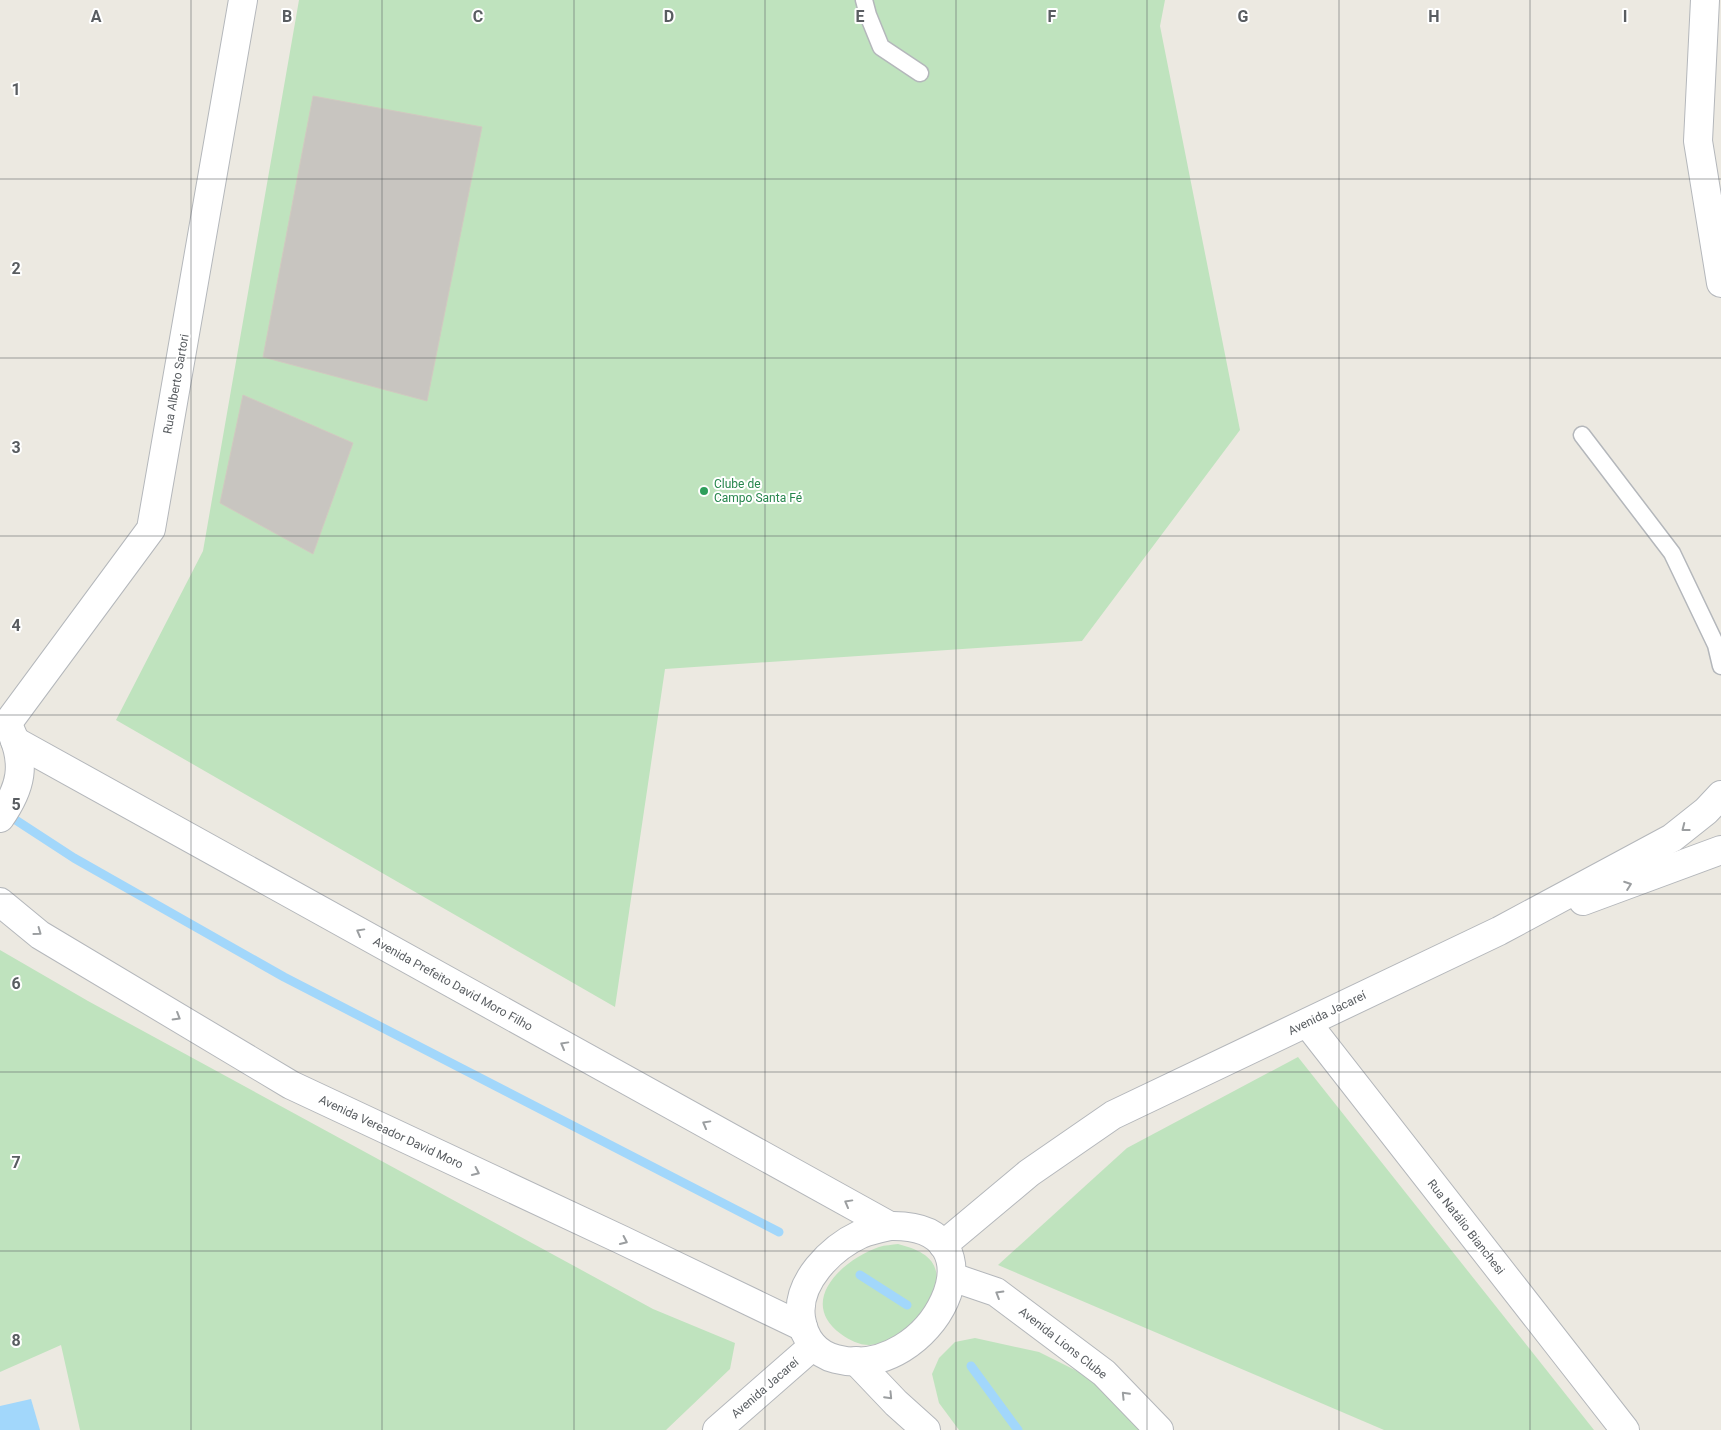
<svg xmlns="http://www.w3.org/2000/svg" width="1721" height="1430" font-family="Roboto,sans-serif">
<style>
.green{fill:#bfe3be}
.water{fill:#a2d7fb}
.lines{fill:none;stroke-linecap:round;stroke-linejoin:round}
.stream{stroke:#a2d7fb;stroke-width:9}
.building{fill:#c8c5c0;stroke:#d0cac0}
.service-casing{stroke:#b4b7bb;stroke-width:19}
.minor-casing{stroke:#b4b7bb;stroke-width:30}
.service{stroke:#fff;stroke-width:16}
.minor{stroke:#fff;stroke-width:28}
.oneway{stroke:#9b9ea0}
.grid{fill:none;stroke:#595d61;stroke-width:1;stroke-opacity:0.55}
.leisure-dot{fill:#2e9e5b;stroke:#fff;stroke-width:2}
.labels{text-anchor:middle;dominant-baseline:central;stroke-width:4;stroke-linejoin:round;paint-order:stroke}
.street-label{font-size:12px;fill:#595d61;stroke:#fff}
.leisure-label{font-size:12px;fill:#27864d;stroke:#fff;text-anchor:start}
.grid-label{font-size:16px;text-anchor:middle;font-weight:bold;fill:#595d61;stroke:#fff;stroke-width:4;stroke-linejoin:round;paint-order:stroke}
</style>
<rect width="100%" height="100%" fill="#ece9e1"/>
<g class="green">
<path d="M299 0H1165L1160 26 1240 430 1082 641 665 669 615 1007 116 720 203 551Z"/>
<path d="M0 950 88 1001 653 1309 735 1343 730 1369 666 1430H80L61 1345 0 1372Z"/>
<path d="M1298 1057 1594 1430H1384L998 1265 1127 1148Z"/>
<path d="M898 1244C921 1250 941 1259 936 1286 935 1292 936 1300 932 1305 927 1311 919 1317 913 1323 901 1333 886 1344 869 1345 859 1345 849 1340 841 1334 796 1301 844 1259 879 1247 885 1245 892 1245 898 1244Z"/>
<path d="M975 1338 1039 1352 1099 1382 1148 1430H959L939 1403 932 1374 939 1358 955 1342Z"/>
</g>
<path class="water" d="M31 1399 40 1430H0V1406Z"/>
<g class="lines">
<g class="stream">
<path d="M8 815 74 858 284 977 779 1232"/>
<path d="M860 1275 907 1305"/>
<path d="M971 1366 1018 1430"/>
</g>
</g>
<g class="building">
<path d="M313 96 482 127 427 401 263 357Z"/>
<path d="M243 395 353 443 313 554 220 503Z"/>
</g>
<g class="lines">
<defs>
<g id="service">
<path d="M864 0 868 15 881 47 920 73"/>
<path d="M1582 435 1672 553 1716 645 1721 666"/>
</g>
<g id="minor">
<path d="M1705 0 1698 141 1721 283"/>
<path d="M7 724 151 529 243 0"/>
<path d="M15 741 890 1226"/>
<path d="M0 818C21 788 27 764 10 729"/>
<path d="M1583 901 1721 850"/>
<path d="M0 902 40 935 291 1085 622 1240 803 1327"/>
<path d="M1307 1023 1625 1430"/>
<path d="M890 1226C1011 1223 932 1384 836 1359 816 1354 804 1338 801 1318 796 1282 831 1248 861 1234 871 1230 881 1228 890 1226Z"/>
<path d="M943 1245 1029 1173 1113 1115 1499 931 1672 838 1706 811 1721 795"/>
<path d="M952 1277 996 1292 1104 1373 1159 1430"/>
<path d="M856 1361 896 1403 926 1430"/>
<path d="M717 1430 813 1346"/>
</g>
</defs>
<use href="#service" class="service-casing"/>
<use href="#minor" class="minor-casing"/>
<use href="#service" class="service"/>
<use href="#minor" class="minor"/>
</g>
<defs><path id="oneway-chevron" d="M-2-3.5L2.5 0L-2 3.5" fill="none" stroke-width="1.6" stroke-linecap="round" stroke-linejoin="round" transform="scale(1.25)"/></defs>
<g class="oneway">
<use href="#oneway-chevron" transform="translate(1685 828) rotate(142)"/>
<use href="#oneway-chevron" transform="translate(1628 885) rotate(-20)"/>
<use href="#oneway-chevron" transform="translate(38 932) rotate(36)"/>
<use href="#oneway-chevron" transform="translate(360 932) rotate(-151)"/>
<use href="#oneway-chevron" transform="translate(177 1017) rotate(31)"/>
<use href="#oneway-chevron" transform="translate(564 1045) rotate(-151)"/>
<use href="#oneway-chevron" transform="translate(706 1124) rotate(-151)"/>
<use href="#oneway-chevron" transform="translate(476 1172) rotate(25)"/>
<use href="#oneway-chevron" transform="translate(848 1203) rotate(-151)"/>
<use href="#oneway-chevron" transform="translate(624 1241) rotate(25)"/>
<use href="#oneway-chevron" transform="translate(999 1294) rotate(-149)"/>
<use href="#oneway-chevron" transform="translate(1125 1395) rotate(-134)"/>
<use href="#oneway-chevron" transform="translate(889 1396) rotate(46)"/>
</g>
<path class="grid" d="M191 0V1430M382 0V1430M574 0V1430M765 0V1430M956 0V1430M1147 0V1430M1339 0V1430M1530 0V1430M0 179H1721M0 358H1721M0 536H1721M0 715H1721M0 894H1721M0 1072H1721M0 1251H1721"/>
<circle class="leisure-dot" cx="704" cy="491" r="5"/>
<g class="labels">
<g class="street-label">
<text transform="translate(176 384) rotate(-80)">Rua Alberto Sartori</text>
<text transform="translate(453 984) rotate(29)">Avenida Prefeito David Moro Filho</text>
<text transform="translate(1327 1013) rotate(-26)">Avenida Jacareí</text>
<text transform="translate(391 1132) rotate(25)">Avenida Vereador David Moro</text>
<text transform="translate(1466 1227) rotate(52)">Rua Natálio Bianchesi</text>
<text transform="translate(1063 1343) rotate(38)">Avenida Lions Clube</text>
<text transform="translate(765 1388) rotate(-41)">Avenida Jacareí</text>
</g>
<g class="leisure-label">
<text x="714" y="484">Clube de<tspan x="714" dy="14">Campo Santa Fé</tspan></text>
</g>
</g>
<g class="grid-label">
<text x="96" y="22">A</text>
<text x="287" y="22">B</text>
<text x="478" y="22">C</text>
<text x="669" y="22">D</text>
<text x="860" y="22">E</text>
<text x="1052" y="22">F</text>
<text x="1243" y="22">G</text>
<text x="1434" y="22">H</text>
<text x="1625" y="22">I</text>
<text x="16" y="95">1</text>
<text x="16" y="274">2</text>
<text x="16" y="453">3</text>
<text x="16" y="631">4</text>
<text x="16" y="810">5</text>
<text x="16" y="989">6</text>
<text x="16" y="1168">7</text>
<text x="16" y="1346">8</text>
</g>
</svg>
